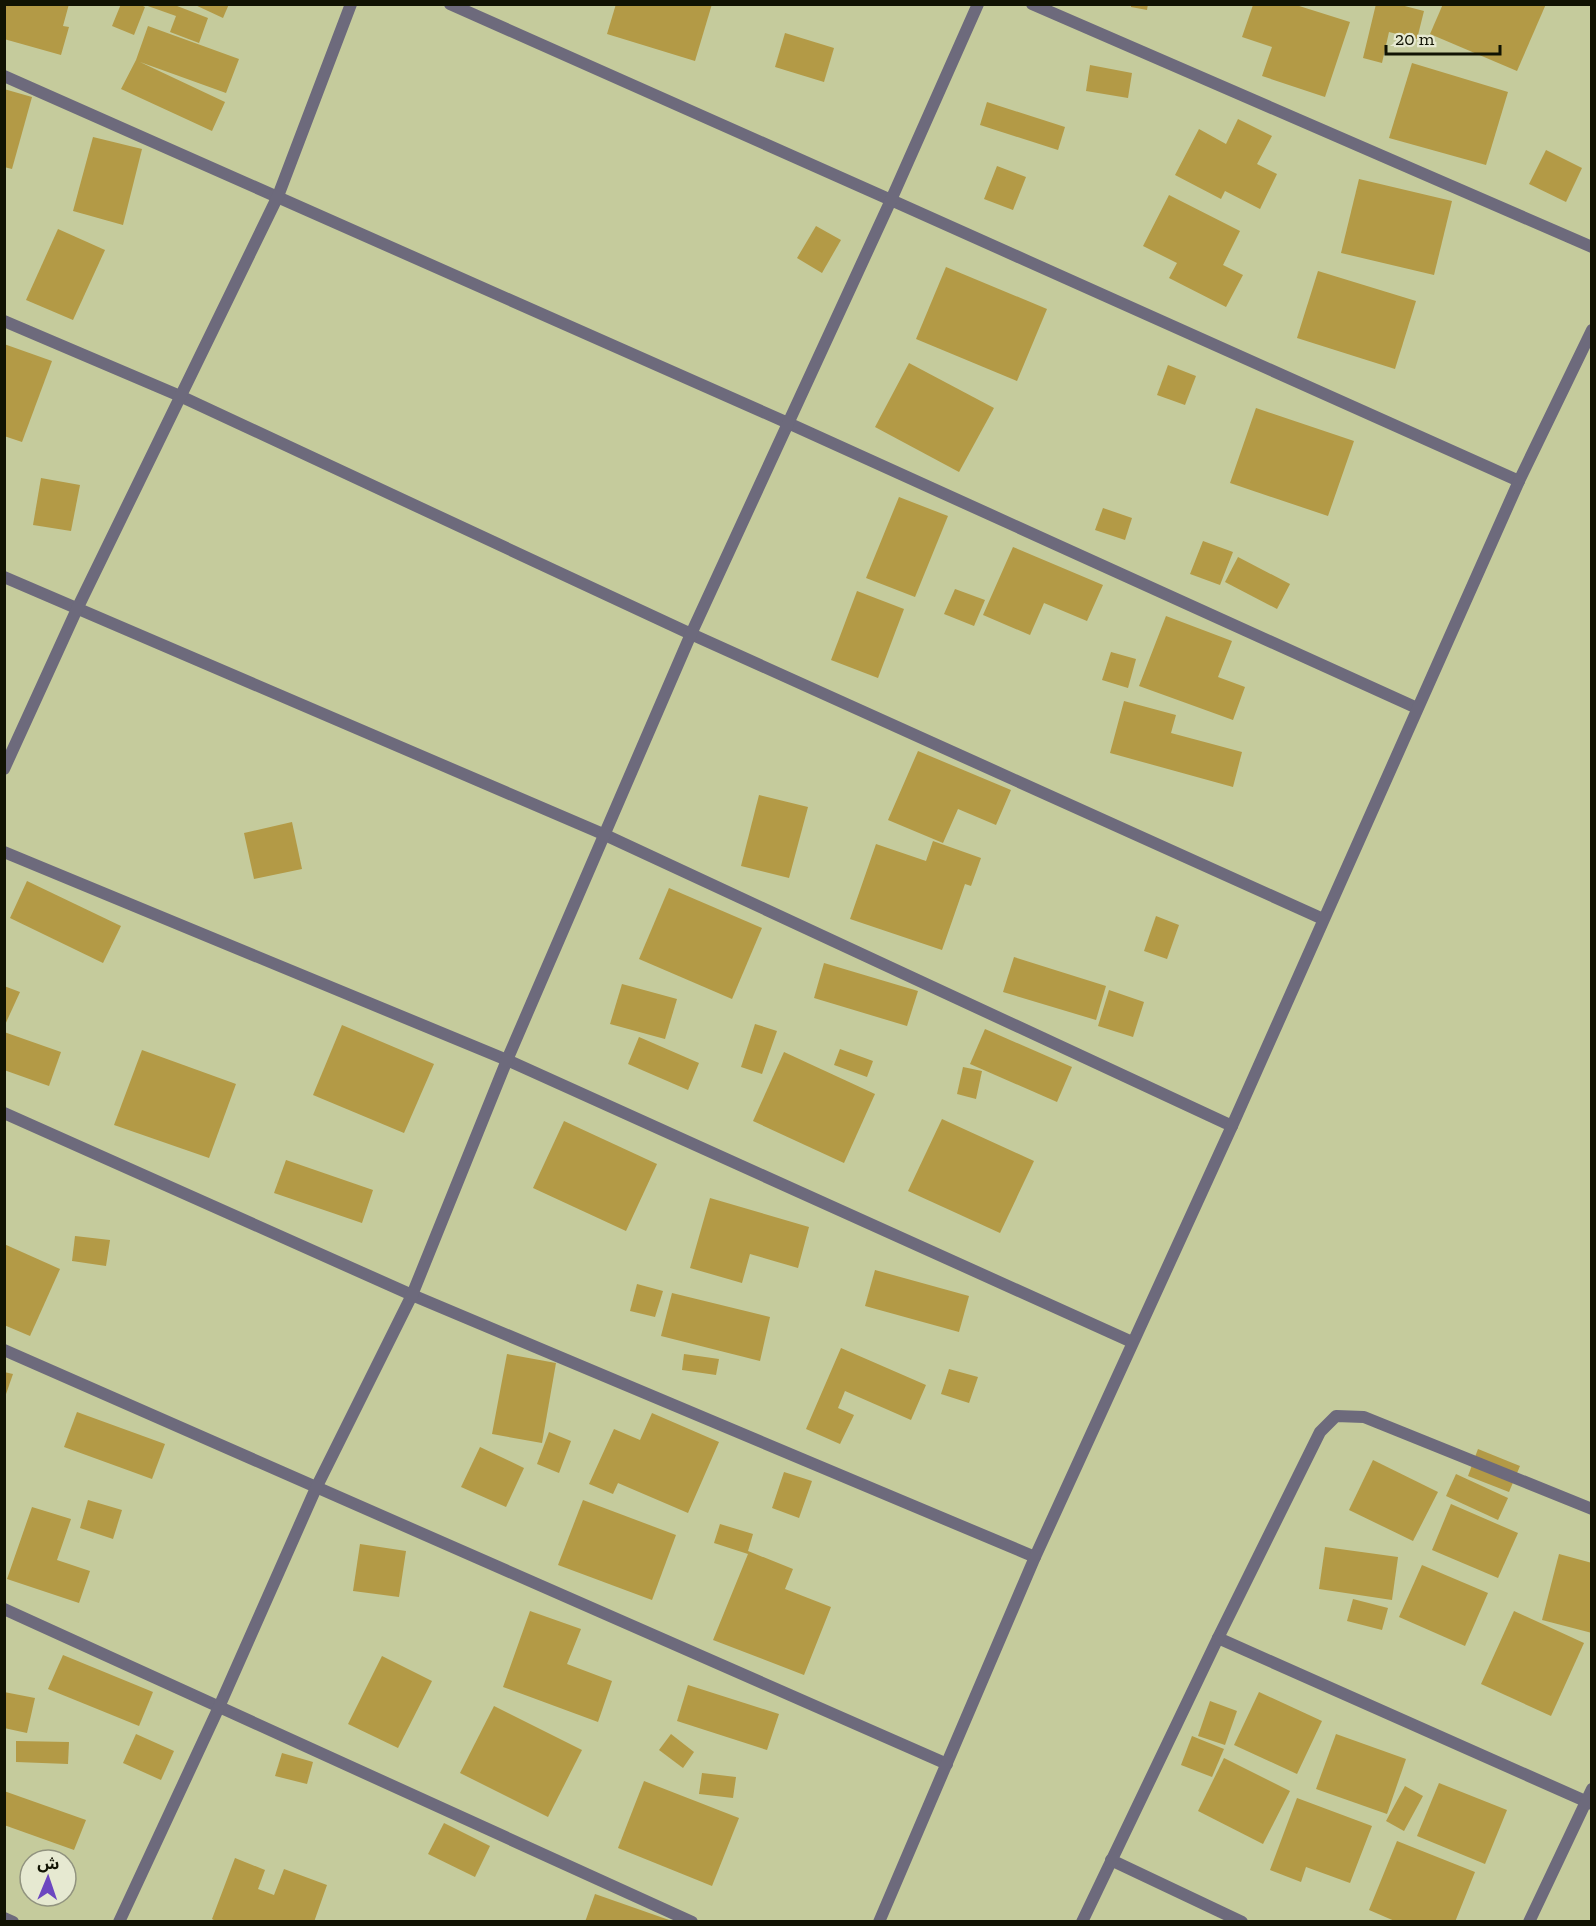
<svg xmlns="http://www.w3.org/2000/svg" width="1596" height="1926" font-family="'Zilla Slab','Noto Sans Arabic',serif">
<style>
.building{fill:#b39a46}
.lines{fill:none;stroke-linecap:round;stroke-linejoin:round}
.street{stroke:#6d6a7c;stroke-width:12}
</style>
<rect width="100%" height="100%" fill="#c5cb9c"/>
<g class="building">
<path d="M4 4H69L63 26 69 27 61 55 4 39Z"/>
<path d="M121 4H139L145 7 134 35 112 26Z"/>
<path d="M172 4 208 18 199 43 170 32 176 16 145 5Z"/>
<path d="M193 4H229L223 18Z"/>
<path d="M616 4H712L695 61 607 34Z"/>
<path d="M1131 4H1148L1147 10 1131 7Z"/>
<path d="M1376 4H1397L1424 11 1417 39 1389 32 1382 63 1363 58Z"/>
<path d="M1443 4H1546L1517 71 1430 34Z"/>
<path d="M1253 5H1296L1350 22 1325 97 1262 76 1272 47 1242 37Z"/>
<path d="M148 26 239 59 226 93 140 62 225 102 212 131 121 89 136 60Z"/>
<path d="M785 33 834 48 824 82 775 67Z"/>
<path d="M1412 63 1508 92 1486 165 1389 138Z"/>
<path d="M1090 65 1132 73 1128 98 1086 91Z"/>
<path d="M4 89 32 97 12 169 4 167Z"/>
<path d="M987 102 1065 127 1058 150 980 125Z"/>
<path d="M1238 119 1272 136 1257 164 1277 174 1260 209 1225 191 1221 199 1175 175 1199 129 1226 144Z"/>
<path d="M93 137 142 149 123 225 73 211Z"/>
<path d="M1546 150 1582 168 1566 202 1529 184Z"/>
<path d="M997 166 1026 177 1013 210 984 199Z"/>
<path d="M1359 179 1452 201 1434 275 1341 253Z"/>
<path d="M1169 195 1240 231 1223 265 1243 275 1226 307 1169 278 1177 263 1143 246Z"/>
<path d="M816 226 841 240 822 273 797 258Z"/>
<path d="M58 229 105 250 73 320 26 300Z"/>
<path d="M946 267 1047 309 1017 381 916 339Z"/>
<path d="M1318 271 1416 301 1395 369 1297 338Z"/>
<path d="M4 344 52 361 22 442 4 436Z"/>
<path d="M909 363 994 408 959 472 875 427Z"/>
<path d="M1168 365 1196 376 1185 405 1157 395Z"/>
<path d="M1256 408 1354 441 1328 516 1230 483Z"/>
<path d="M41 478 80 485 71 531 33 525Z"/>
<path d="M899 497 948 516 915 597 866 578Z"/>
<path d="M1103 508 1132 518 1125 540 1095 530Z"/>
<path d="M1203 541 1233 552 1220 585 1190 574Z"/>
<path d="M1013 547 1103 585 1087 621 1044 603 1030 635 983 615Z"/>
<path d="M1238 557 1290 584 1277 609 1225 582Z"/>
<path d="M955 589 985 600 974 626 944 614Z"/>
<path d="M857 591 904 609 878 678 831 660Z"/>
<path d="M1166 616 1232 641 1218 677 1245 687 1233 720 1139 686Z"/>
<path d="M1111 652 1136 659 1128 688 1102 680Z"/>
<path d="M1124 701 1176 715 1171 733 1242 752 1233 787 1110 753Z"/>
<path d="M918 751 1011 790 996 825 958 809 943 843 888 820Z"/>
<path d="M759 795 808 807 789 878 741 866Z"/>
<path d="M292 822 302 869 254 879 244 833Z"/>
<path d="M933 841 981 858 971 886 965 884 942 950 850 919 876 844 926 861Z"/>
<path d="M27 881 121 926 103 963 10 918Z"/>
<path d="M669 888 762 928 732 999 639 959Z"/>
<path d="M1156 916 1179 925 1167 959 1144 951Z"/>
<path d="M1014 957 1106 986 1096 1020 1003 992Z"/>
<path d="M824 963 918 991 907 1026 814 998Z"/>
<path d="M622 984 677 999 665 1039 610 1024Z"/>
<path d="M4 986 20 992 4 1027Z"/>
<path d="M1109 990 1144 1002 1133 1037 1098 1026Z"/>
<path d="M755 1024 777 1031 762 1074 741 1067Z"/>
<path d="M342 1025 434 1064 404 1133 313 1095Z"/>
<path d="M985 1029 1072 1067 1057 1102 970 1064Z"/>
<path d="M4 1032 61 1052 49 1086 4 1070Z"/>
<path d="M639 1037 699 1063 688 1090 628 1064Z"/>
<path d="M840 1049 873 1061 867 1077 834 1065Z"/>
<path d="M142 1050 236 1084 209 1158 114 1125Z"/>
<path d="M784 1052 875 1094 844 1163 753 1121Z"/>
<path d="M963 1067 982 1071 976 1099 957 1094Z"/>
<path d="M942 1119 1034 1161 1000 1233 908 1191Z"/>
<path d="M564 1121 657 1164 626 1231 533 1188Z"/>
<path d="M286 1160 373 1190 362 1223 274 1193Z"/>
<path d="M710 1198 809 1227 798 1268 750 1254 742 1283 690 1268Z"/>
<path d="M75 1236 110 1240 106 1266 72 1261Z"/>
<path d="M4 1244 60 1269 30 1336 4 1325Z"/>
<path d="M875 1270 969 1296 959 1332 865 1306Z"/>
<path d="M637 1284 663 1291 655 1317 630 1311Z"/>
<path d="M672 1293 770 1317 760 1361 661 1336Z"/>
<path d="M841 1348 926 1385 911 1420 845 1391 838 1408 854 1415 840 1444 806 1429Z"/>
<path d="M507 1354 556 1363 542 1443 492 1434Z"/>
<path d="M684 1354 719 1359 716 1375 682 1370Z"/>
<path d="M949 1369 978 1377 969 1403 941 1394Z"/>
<path d="M4 1372 13 1374 5 1397H4Z"/>
<path d="M77 1412 165 1444 152 1479 64 1447Z"/>
<path d="M652 1413 719 1442 688 1513 618 1483 613 1494 589 1484 614 1429 640 1440Z"/>
<path d="M549 1432 571 1441 559 1473 537 1464Z"/>
<path d="M480 1447 524 1468 506 1507 461 1487Z"/>
<path d="M1478 1449 1520 1466 1509 1492 1468 1476Z"/>
<path d="M1373 1460 1438 1492 1413 1541 1349 1510Z"/>
<path d="M784 1472 812 1481 799 1518 772 1508Z"/>
<path d="M1456 1474 1508 1498 1498 1520 1446 1496Z"/>
<path d="M88 1500 122 1510 113 1539 80 1528Z"/>
<path d="M583 1500 676 1535 652 1600 558 1565Z"/>
<path d="M1451 1504 1518 1533 1498 1578 1432 1550Z"/>
<path d="M32 1507 71 1519 57 1560 90 1571 79 1603 7 1579Z"/>
<path d="M720 1524 753 1534 748 1551 793 1569 785 1589 831 1607 804 1675 713 1640 748 1554 714 1543Z"/>
<path d="M360 1544 406 1551 399 1597 353 1591Z"/>
<path d="M1325 1547 1398 1557 1392 1600 1319 1589Z"/>
<path d="M1559 1554 1592 1563V1633L1542 1620Z"/>
<path d="M1422 1565 1488 1593 1465 1646 1399 1617Z"/>
<path d="M1353 1599 1388 1608 1382 1630 1347 1621Z"/>
<path d="M530 1611 581 1629 567 1664 612 1681 598 1722 503 1687Z"/>
<path d="M1514 1611 1584 1643 1551 1716 1481 1684Z"/>
<path d="M63 1655 153 1692 139 1726 48 1689Z"/>
<path d="M382 1656 432 1681 398 1748 348 1724Z"/>
<path d="M688 1685 779 1714 767 1750 677 1721Z"/>
<path d="M4 1692 35 1698 27 1733 4 1728Z"/>
<path d="M1259 1692 1322 1721 1297 1774 1234 1745Z"/>
<path d="M1210 1701 1237 1711 1225 1745 1198 1736Z"/>
<path d="M494 1706 582 1750 548 1817 460 1773Z"/>
<path d="M136 1734 174 1751 161 1780 123 1763Z"/>
<path d="M671 1734 694 1752 683 1768 659 1750Z"/>
<path d="M1336 1734 1406 1759 1387 1814 1316 1789Z"/>
<path d="M1192 1736 1224 1749 1212 1777 1181 1765Z"/>
<path d="M16 1741 69 1742 68 1764 16 1762Z"/>
<path d="M282 1753 313 1762 307 1784 275 1776Z"/>
<path d="M1224 1758 1290 1791 1263 1844 1198 1811Z"/>
<path d="M702 1773 736 1777 733 1798 699 1794Z"/>
<path d="M644 1781 739 1818 712 1886 618 1848Z"/>
<path d="M1439 1783 1507 1810 1485 1864 1417 1836Z"/>
<path d="M1405 1786 1423 1796 1404 1831 1386 1821Z"/>
<path d="M4 1791 86 1820 74 1850 4 1825Z"/>
<path d="M1297 1798 1372 1826 1350 1883 1306 1867 1301 1882 1270 1870Z"/>
<path d="M444 1823 490 1846 475 1877 428 1854Z"/>
<path d="M1397 1841 1475 1872 1455 1922H1397L1369 1910Z"/>
<path d="M235 1858 265 1870 258 1889 274 1895 284 1869 327 1885 314 1922H217L212 1919Z"/>
<path d="M595 1894 672 1921V1922H585Z"/>
</g>
<g class="lines">
<g class="street">
<path d="M450 4 891 200 1519 481"/>
<path d="M1032 4 1592 247"/>
<path d="M4 76 788 423 1417 708"/>
<path d="M4 321 180 396 691 634 1323 919"/>
<path d="M4 577 603 834 1232 1126"/>
<path d="M4 769 77 609 278 196 351 4"/>
<path d="M4 852 507 1060 1132 1342"/>
<path d="M4 1113 412 1295 1035 1557"/>
<path d="M4 1350 947 1764"/>
<path d="M4 1609 692 1922"/>
<path d="M1218 1638 1592 1804"/>
<path d="M1111 1860 1242 1922"/>
<path d="M4 1918 13 1922"/>
<path d="M119 1922 219 1707 316 1488 412 1295 507 1060 691 634 891 200 978 4"/>
<path d="M879 1922 1035 1557 1232 1126 1519 481 1592 330"/>
<path d="M1082 1922 1218 1638 1320 1432 1336 1416 1364 1417 1592 1509"/>
<path d="M1529 1922 1592 1789"/>
</g>
</g>
<rect width="1596" height="1926" fill="none" stroke="#111303" stroke-width="12"/>
<g transform="translate(48 1878) rotate(2)"><circle r="28" fill="#e6e9d1" stroke="#91937f" stroke-width="1.5"/>
<path d="M0-4.5L10 22L0 15L-10 22Z" fill="#6c47c0"/>
<text y="-9" font-size="16" font-weight="bold" text-anchor="middle" fill="#111303">ش</text>
</g>
<path d="M1386 45v9h114v-9" fill="none" stroke="#111303" stroke-width="3"/>
<text x="1395" y="45" font-size="18" fill="#111303" stroke="#e6e9d1" stroke-width="4.5" paint-order="stroke">20 m</text>
</svg>
